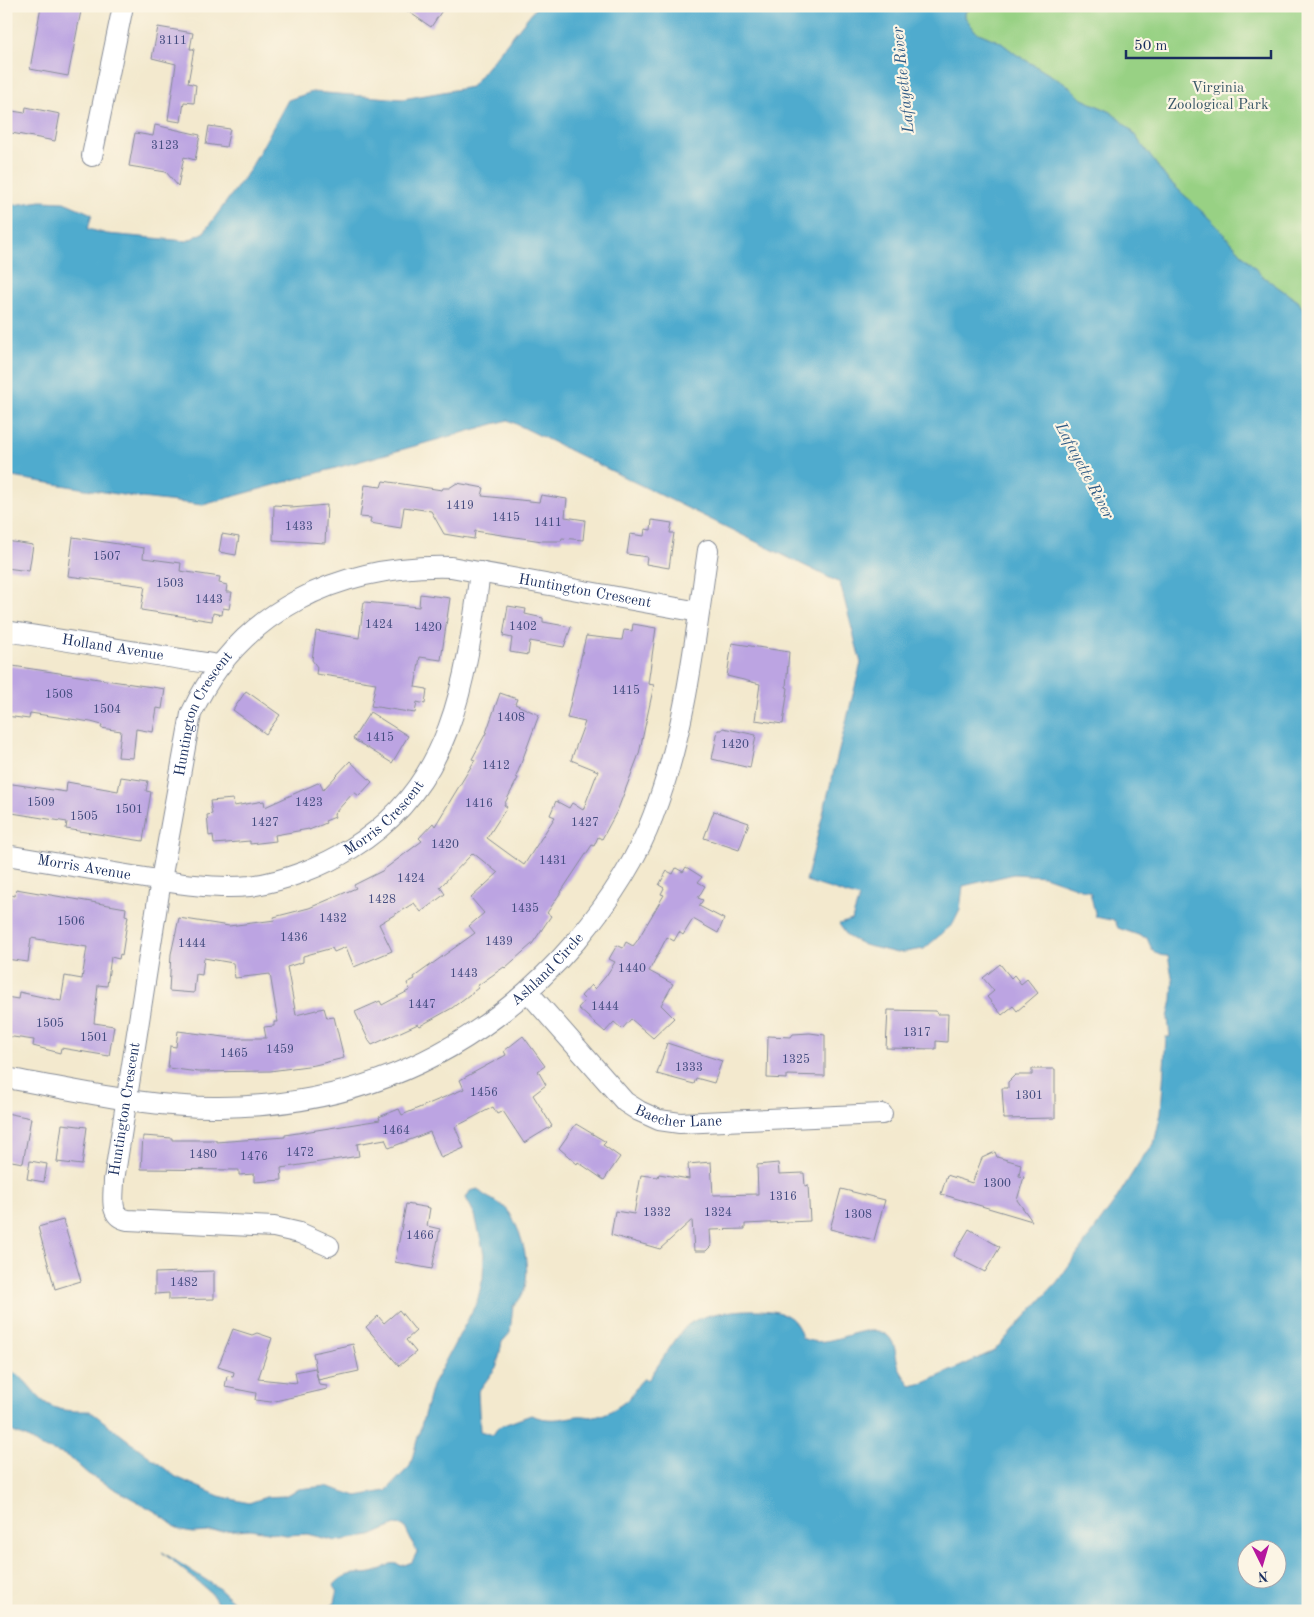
<svg xmlns="http://www.w3.org/2000/svg" width="1314" height="1617" font-family="'Old Standard TT',serif">
<style>
.green{fill:#98d184;stroke:#5a8071}
.water{fill:#50abce;stroke:#366d96;fill-rule:evenodd}
.building{fill:#bca4e2}
.lines{fill:none;stroke-linecap:round;stroke-linejoin:round}
.minor-casing{stroke:#878c96;stroke-width:22}
.minor{stroke:#fff;stroke-width:20}
.labels{text-anchor:middle;dominant-baseline:central;stroke-width:4.5;stroke-linejoin:round;paint-order:stroke}
.number-label{font-size:12px;fill:#434c7f}
.park-label{font-size:15px;fill:#3a5868;stroke:#fcf5e5}
.street-label{font-size:15px;fill:#1b2f5e;stroke:#fcf5e5}
.water-label{font-size:16px;font-style:italic;fill:#2e5a85;stroke:#fcf5e5}
</style>
<rect width="100%" height="100%" fill="#fcf5e5"/>
<filter id="ink" filterUnits="userSpaceOnUse"><feTurbulence type="fractalNoise" baseFrequency=".02" numOctaves="2"/><feDisplacementMap in="SourceGraphic" scale="10" xChannelSelector="R" yChannelSelector="G"/><feConvolveMatrix kernelMatrix="1 2 1 2 8 2 1 2 1" color-interpolation-filters="sRGB"/></filter>
<filter id="wash" filterUnits="userSpaceOnUse"><feTurbulence type="fractalNoise" baseFrequency=".0096" numOctaves="4" result="noise"/><feDisplacementMap in="SourceGraphic" scale="20" xChannelSelector="R" yChannelSelector="G"/><feGaussianBlur stdDeviation="1.12" result="paint"/><feColorMatrix in="noise" values="0 0 0 0 0 0 0 0 0 0 0 0 0 0 0 0 0 1.4 0 .05"/><feComposite in="paint" operator="in"/></filter>
<g filter="url(#wash)">
<rect width="100%" height="100%" fill="#f3e9ce"/>
<path class="green" d="M974 6H1308V314L1296 300 1261 275 1213 222 1167 179 1131 130 1111 112 1082 99 1070 87 1017 55 1000 42 976 32 965 17V12Z"/>
<g class="water">
<path d="M537 6H974L965 12V17L976 32 1000 42 1017 55 1070 87 1082 99 1111 112 1131 130 1167 179 1213 222 1261 275 1296 300 1308 314V1611H324L335 1603 337 1592 333 1586C349 1567 362 1578 378 1571 389 1566 390 1560 402 1566L412 1562 417 1552 404 1526 395 1525 371 1536 336 1541 307 1534 286 1535 250 1529 193 1533 181 1531 156 1512 88 1474 68 1456 39 1446 28 1438 6 1429V1370C27 1374 33 1398 51 1406 64 1412 77 1411 90 1411L176 1477 219 1496 249 1503 266 1497 284 1496 299 1489 326 1486 357 1496 386 1491 410 1466 432 1386 477 1302 483 1278 484 1254 475 1215 466 1198 470 1191 478 1189C486 1200 500 1200 509 1212 524 1234 538 1288 513 1306L510 1333 502 1342 497 1366 478 1392 480 1431 493 1435 498 1427 531 1415C549 1422 560 1419 577 1416 583 1415 588 1417 593 1417 602 1417 621 1406 628 1399 635 1392 636 1384 645 1378L648 1380C657 1368 680 1330 689 1324 707 1310 764 1306 784 1314 795 1319 799 1327 802 1338 829 1352 865 1319 887 1335 897 1343 895 1359 900 1370 903 1376 908 1381 911 1386L924 1383 994 1351 1057 1282 1113 1204 1142 1158 1154 1144 1161 1113 1166 1037H1170L1168 1018 1172 1000 1173 981 1168 956C1154 956 1152 950 1147 938L1118 928 1115 921 1096 917 1090 892 1044 876 1014 874 963 886 960 910 953 924 924 949 897 953 864 945 848 937 839 924 852 920 859 898 806 881 861 663 840 583 508 420 203 505 141 498 6 476V206L41 201 64 202 92 214 88 229 107 234 187 241 204 232 249 171 288 100 312 92 403 99 471 87ZM1246 1550H1276V1580H1246Z"/>
<path d="M162 1552 217 1587 244 1611H219L220 1607 211 1593Z"/>
</g>
<g id="blocks">
<g class="building">
<path d="M41 6H82L68 76 30 69Z"/>
<path d="M400 6H445L431 27Z"/>
<path d="M158 27 193 33 190 49H194L188 83 196 85 194 103 184 102 181 122 168 120 176 64 152 58Z"/>
<path d="M26 107 60 114 55 141 6 132V110L25 113Z"/>
<path d="M155 125 200 135 195 160 184 157 178 186 166 172 129 166 135 133 153 136Z"/>
<path d="M209 126 230 129 226 147 206 144Z"/>
<path d="M383 481 442 490 443 488H449L457 483 484 488 482 496 539 502 541 495 567 499 565 517 585 520 583 540 562 538 561 541H542L475 531 474 539 444 534 431 511 404 507 401 528 370 523 371 518 360 517 365 485 381 487Z"/>
<path d="M274 505 291 506V508L327 505 325 543 273 540Z"/>
<path d="M652 520 672 523 670 533H674L669 568 646 564 647 557 627 554 630 534 644 536 645 529 651 530Z"/>
<path d="M222 534 239 537 236 555 219 552Z"/>
<path d="M73 537 144 548 143 558 181 563 180 571 220 577 219 583 227 585 226 592H232L229 609 223 608 222 615 213 613 212 621 141 610 145 586 68 576Z"/>
<path d="M6 541 33 545 29 571 6 568Z"/>
<path d="M420 594 450 598 441 660 420 657 415 687 427 689 425 704 417 702 415 713 371 706 376 683 316 674 317 667 312 660 316 631 359 638 364 602 419 607Z"/>
<path d="M508 606 526 609 525 614 543 618V622L571 627 564 647 530 641 528 655 510 652 512 638 503 636Z"/>
<path d="M633 624 656 628 648 684 654 685 639 754 618 809 602 839 598 837 594 846 592 845 547 913 551 916 532 944 505 968 504 967 477 986 478 988 452 1008 420 1026 418 1024 372 1045 369 1041 355 1012 380 1001 382 1005 410 990 407 983 415 979 414 977 475 933 469 926 484 913 471 898 498 873 473 853 440 887 445 894 421 912 414 903 379 924 392 951 354 967 346 947 334 952 332 948 303 956V962L287 967 296 1015 324 1008 327 1018 334 1017 344 1058 315 1065 270 1071 198 1072 168 1068 170 1046 176 1047 178 1031 232 1038H266L264 1027 274 1026V1022H278L270 974 235 978 233 963 204 958 202 975 196 974 194 993 169 991 171 954 179 918 229 926 275 920 274 917 309 908 356 888 354 885 382 871 422 841 419 838 433 823 435 826 475 760 472 759 486 733 500 693 517 699 515 704 539 715 516 777 518 778 504 805 507 807 487 838 524 865 555 817 550 815 556 801 569 808 572 803 583 810 598 771 571 760 585 722 567 718 586 636 622 640 624 630 632 631Z"/>
<path d="M732 643 789 652 786 687 788 688 783 724 755 720 760 684 727 676Z"/>
<path d="M6 665 165 689 162 709 157 708 153 732 136 729 133 758 118 757 121 731 101 728 102 725 91 722 30 713 29 719 6 716Z"/>
<path d="M246 691 280 715 266 734 233 710Z"/>
<path d="M370 712 408 736 392 763 353 739Z"/>
<path d="M723 728 756 735 750 768 712 759 718 730H722Z"/>
<path d="M350 761 372 782 359 796 354 792 334 814 335 817 325 821 326 823 309 830V829L275 835 276 841 250 844V841L214 844 213 835 209 836 207 815 212 814 210 801 233 799 234 806 264 801 265 807 320 782 323 790Z"/>
<path d="M121 777 148 781 146 791 151 792 143 841 66 829 67 822 6 812V783L66 792 67 782 118 791Z"/>
<path d="M714 811 749 823 739 850 704 838Z"/>
<path d="M686 867 702 877 698 882 705 886 698 898 703 900 699 906 724 919 718 933 693 919 683 935 679 932 674 941 667 937 649 971 673 984 661 1005 674 1018 653 1038 631 1019 622 1029 614 1022 605 1032 578 1008 585 1000 581 996 591 985 595 989 606 976 615 962 609 959 617 945 623 948 626 942 633 946 637 941 664 895 661 894 664 888 659 885 667 871 673 874 676 868 683 872Z"/>
<path d="M16 889 126 908 125 915 128 916 122 955 120 954 119 959 111 957 107 986 98 985 94 1023 114 1026 109 1056 61 1048 60 1053 33 1046 34 1040 6 1036V997L18 999 19 992 61 1001 65 976 82 979 87 947 31 938 28 962 6 959V927L11 895 15 896Z"/>
<path d="M1000 964 1011 978 1014 975 1021 984 1027 979 1038 993 1017 1011 1013 1006 1002 1015 987 997 994 991 983 978Z"/>
<path d="M888 1010 936 1011 938 1014H948L947 1042 936 1041V1049L886 1048Z"/>
<path d="M810 1033 825 1035V1076L787 1075V1079L767 1078 768 1036 791 1037 793 1034Z"/>
<path d="M523 1036 545 1066 538 1071 546 1085 533 1095 552 1126 524 1143 503 1111 497 1114 493 1107 455 1127 464 1148 441 1158 430 1132 389 1148 385 1139 357 1144 359 1156 281 1168 282 1180 254 1182V1174L239 1175V1170L141 1169 143 1136 172 1138V1140H216V1142L285 1137V1135L380 1120 379 1117 399 1109 402 1115 464 1089 460 1080 506 1055 504 1051Z"/>
<path d="M667 1043 722 1061 714 1083 696 1078 694 1084 657 1074Z"/>
<path d="M1032 1069H1055V1118L1004 1119 1002 1088H1008V1082L1015 1075H1032Z"/>
<path d="M6 1113 31 1118 23 1163 6 1160Z"/>
<path d="M62 1124 87 1127 82 1165 57 1162Z"/>
<path d="M576 1124 606 1142 603 1145 620 1157 604 1180 578 1162 577 1164 559 1148Z"/>
<path d="M995 1152 997 1157 1021 1164 1019 1176 1024 1177 1017 1200 1032 1221 941 1194 947 1175 972 1183 982 1158Z"/>
<path d="M30 1161 47 1164 44 1182 27 1179Z"/>
<path d="M711 1162 713 1195 758 1194 757 1165 778 1163 779 1174 804 1173 805 1186 808 1185 810 1221 745 1224V1229L710 1230 711 1246 706 1251H694L692 1220 660 1249 611 1235 615 1211 634 1214 641 1175 658 1177 659 1174 689 1179 688 1164Z"/>
<path d="M841 1189 885 1200 874 1240 830 1229Z"/>
<path d="M406 1204 430 1208 427 1226 440 1229 432 1269 395 1262Z"/>
<path d="M63 1220 81 1281 55 1289 38 1227Z"/>
<path d="M969 1229 1000 1247 985 1272 953 1256Z"/>
<path d="M214 1271V1299L169 1300V1293L155 1294V1273Z"/>
<path d="M399 1310 416 1331 406 1340 416 1352 399 1366 366 1327 378 1316 384 1323Z"/>
<path d="M233 1329 252 1335 257 1333 272 1338 258 1379 297 1383 295 1372 315 1368 319 1385 327 1386V1389L271 1402 255 1400 256 1393 225 1387 227 1376 233 1377 234 1372 218 1367Z"/>
<path d="M353 1344 359 1371 318 1380 313 1353Z"/>
</g>
</g>
</g>
<g filter="url(#ink)">
<use href="#blocks" fill-opacity="0" stroke="#878c96" stroke-width="1"/>
<g class="lines">
<defs>
<g id="minor">
<path d="M92 156 123 6"/>
<path id="s1" d="M6 631 219 665"/>
<path id="s2" d="M6 855C49 862 91 869 133 876 169 882 214 890 250 886 285 881 322 867 352 848 453 786 466 680 480 572"/>
<path id="s3" d="M528 992 625 1102 639 1111 659 1120 680 1123 882 1114"/>
<path id="s4" d="M6 1078C76 1090 148 1108 219 1107 364 1106 483 1050 577 940 608 903 636 862 653 816 686 731 695 639 708 550"/>
<path id="s5" d="M329 1246 300 1233 274 1227 128 1220C108 1217 114 1196 114 1180L161 880 191 714C239 610 340 564 451 567L699 612"/>
</g>
</defs>
<use href="#minor" class="minor-casing"/>
<use href="#minor" class="minor"/>
</g>
</g>
<g class="labels">
<g class="number-label">
<text x="173" y="41">3111</text>
<text x="165" y="146">3123</text>
<text x="460" y="506">1419</text>
<text x="506" y="518">1415</text>
<text x="548" y="523">1411</text>
<text x="299" y="527">1433</text>
<text x="107" y="557">1507</text>
<text x="170" y="584">1503</text>
<text x="209" y="600">1443</text>
<text x="379" y="625">1424</text>
<text x="523" y="627">1402</text>
<text x="428" y="628">1420</text>
<text x="626" y="691">1415</text>
<text x="59" y="695">1508</text>
<text x="107" y="710">1504</text>
<text x="511" y="718">1408</text>
<text x="380" y="738">1415</text>
<text x="735" y="745">1420</text>
<text x="496" y="766">1412</text>
<text x="41" y="803">1509</text>
<text x="309" y="803">1423</text>
<text x="479" y="804">1416</text>
<text x="129" y="810">1501</text>
<text x="84" y="817">1505</text>
<text x="265" y="823">1427</text>
<text x="585" y="823">1427</text>
<text x="445" y="845">1420</text>
<text x="553" y="861">1431</text>
<text x="411" y="879">1424</text>
<text x="382" y="900">1428</text>
<text x="525" y="909">1435</text>
<text x="333" y="919">1432</text>
<text x="71" y="922">1506</text>
<text x="294" y="938">1436</text>
<text x="499" y="942">1439</text>
<text x="192" y="944">1444</text>
<text x="632" y="969">1440</text>
<text x="464" y="974">1443</text>
<text x="422" y="1005">1447</text>
<text x="605" y="1007">1444</text>
<text x="50" y="1024">1505</text>
<text x="917" y="1033">1317</text>
<text x="94" y="1038">1501</text>
<text x="280" y="1050">1459</text>
<text x="234" y="1054">1465</text>
<text x="796" y="1060">1325</text>
<text x="689" y="1068">1333</text>
<text x="484" y="1093">1456</text>
<text x="1029" y="1096">1301</text>
<text x="396" y="1131">1464</text>
<text x="300" y="1153">1472</text>
<text x="203" y="1155">1480</text>
<text x="254" y="1157">1476</text>
<text x="997" y="1184">1300</text>
<text x="783" y="1197">1316</text>
<text x="657" y="1213">1332</text>
<text x="718" y="1213">1324</text>
<text x="858" y="1215">1308</text>
<text x="420" y="1236">1466</text>
<text x="184" y="1283">1482</text>
</g>
<g class="park-label">
<text x="1218" y="88">Virginia<tspan x="1218" dy="17">Zoological Park</tspan></text>
</g>
<g class="street-label">
<text stroke="none"><textPath href="#s5" startOffset="1178">Huntington Crescent</textPath></text>
<text stroke="none"><textPath href="#s1" startOffset="108">Holland Avenue</textPath></text>
<text stroke="none"><textPath href="#s5" startOffset="729">Huntington Crescent</textPath></text>
<text stroke="none"><textPath href="#s2" startOffset="400">Morris Crescent</textPath></text>
<text stroke="none"><textPath href="#s2" startOffset="79">Morris Avenue</textPath></text>
<text stroke="none"><textPath href="#s4" startOffset="582">Ashland Circle</textPath></text>
<text stroke="none"><textPath href="#s5" startOffset="324">Huntington Crescent</textPath></text>
<text stroke="none"><textPath href="#s3" startOffset="204">Baecher Lane</textPath></text>
</g>
<g class="water-label">
<text transform="translate(904 80) rotate(-96)">Lafayette River</text>
<text transform="translate(1084 471) rotate(62)">Lafayette River</text>
</g>
</g>
<rect width="1314" height="1617" fill="none" stroke="#fcf5e5" stroke-width="25"/>
<g transform="translate(1262 1564) rotate(175)"><circle r="24" fill="#fcf5e5" stroke="#a2a6af"/>
<path d="M0-4L9 19L0 12L-9 19Z" fill="#b5179e"/>
<text y="-8" font-size="14" font-weight="bold" text-anchor="middle" fill="#1b2f5e">N</text>
</g>
<path d="M1126 50v8h145v-8" fill="none" stroke="#1b2f5e" stroke-width="2.5"/>
<text x="1134" y="50" font-size="15" fill="#1b2f5e" stroke="#fcf5e5" stroke-width="4" paint-order="stroke">50 m</text>
</svg>
